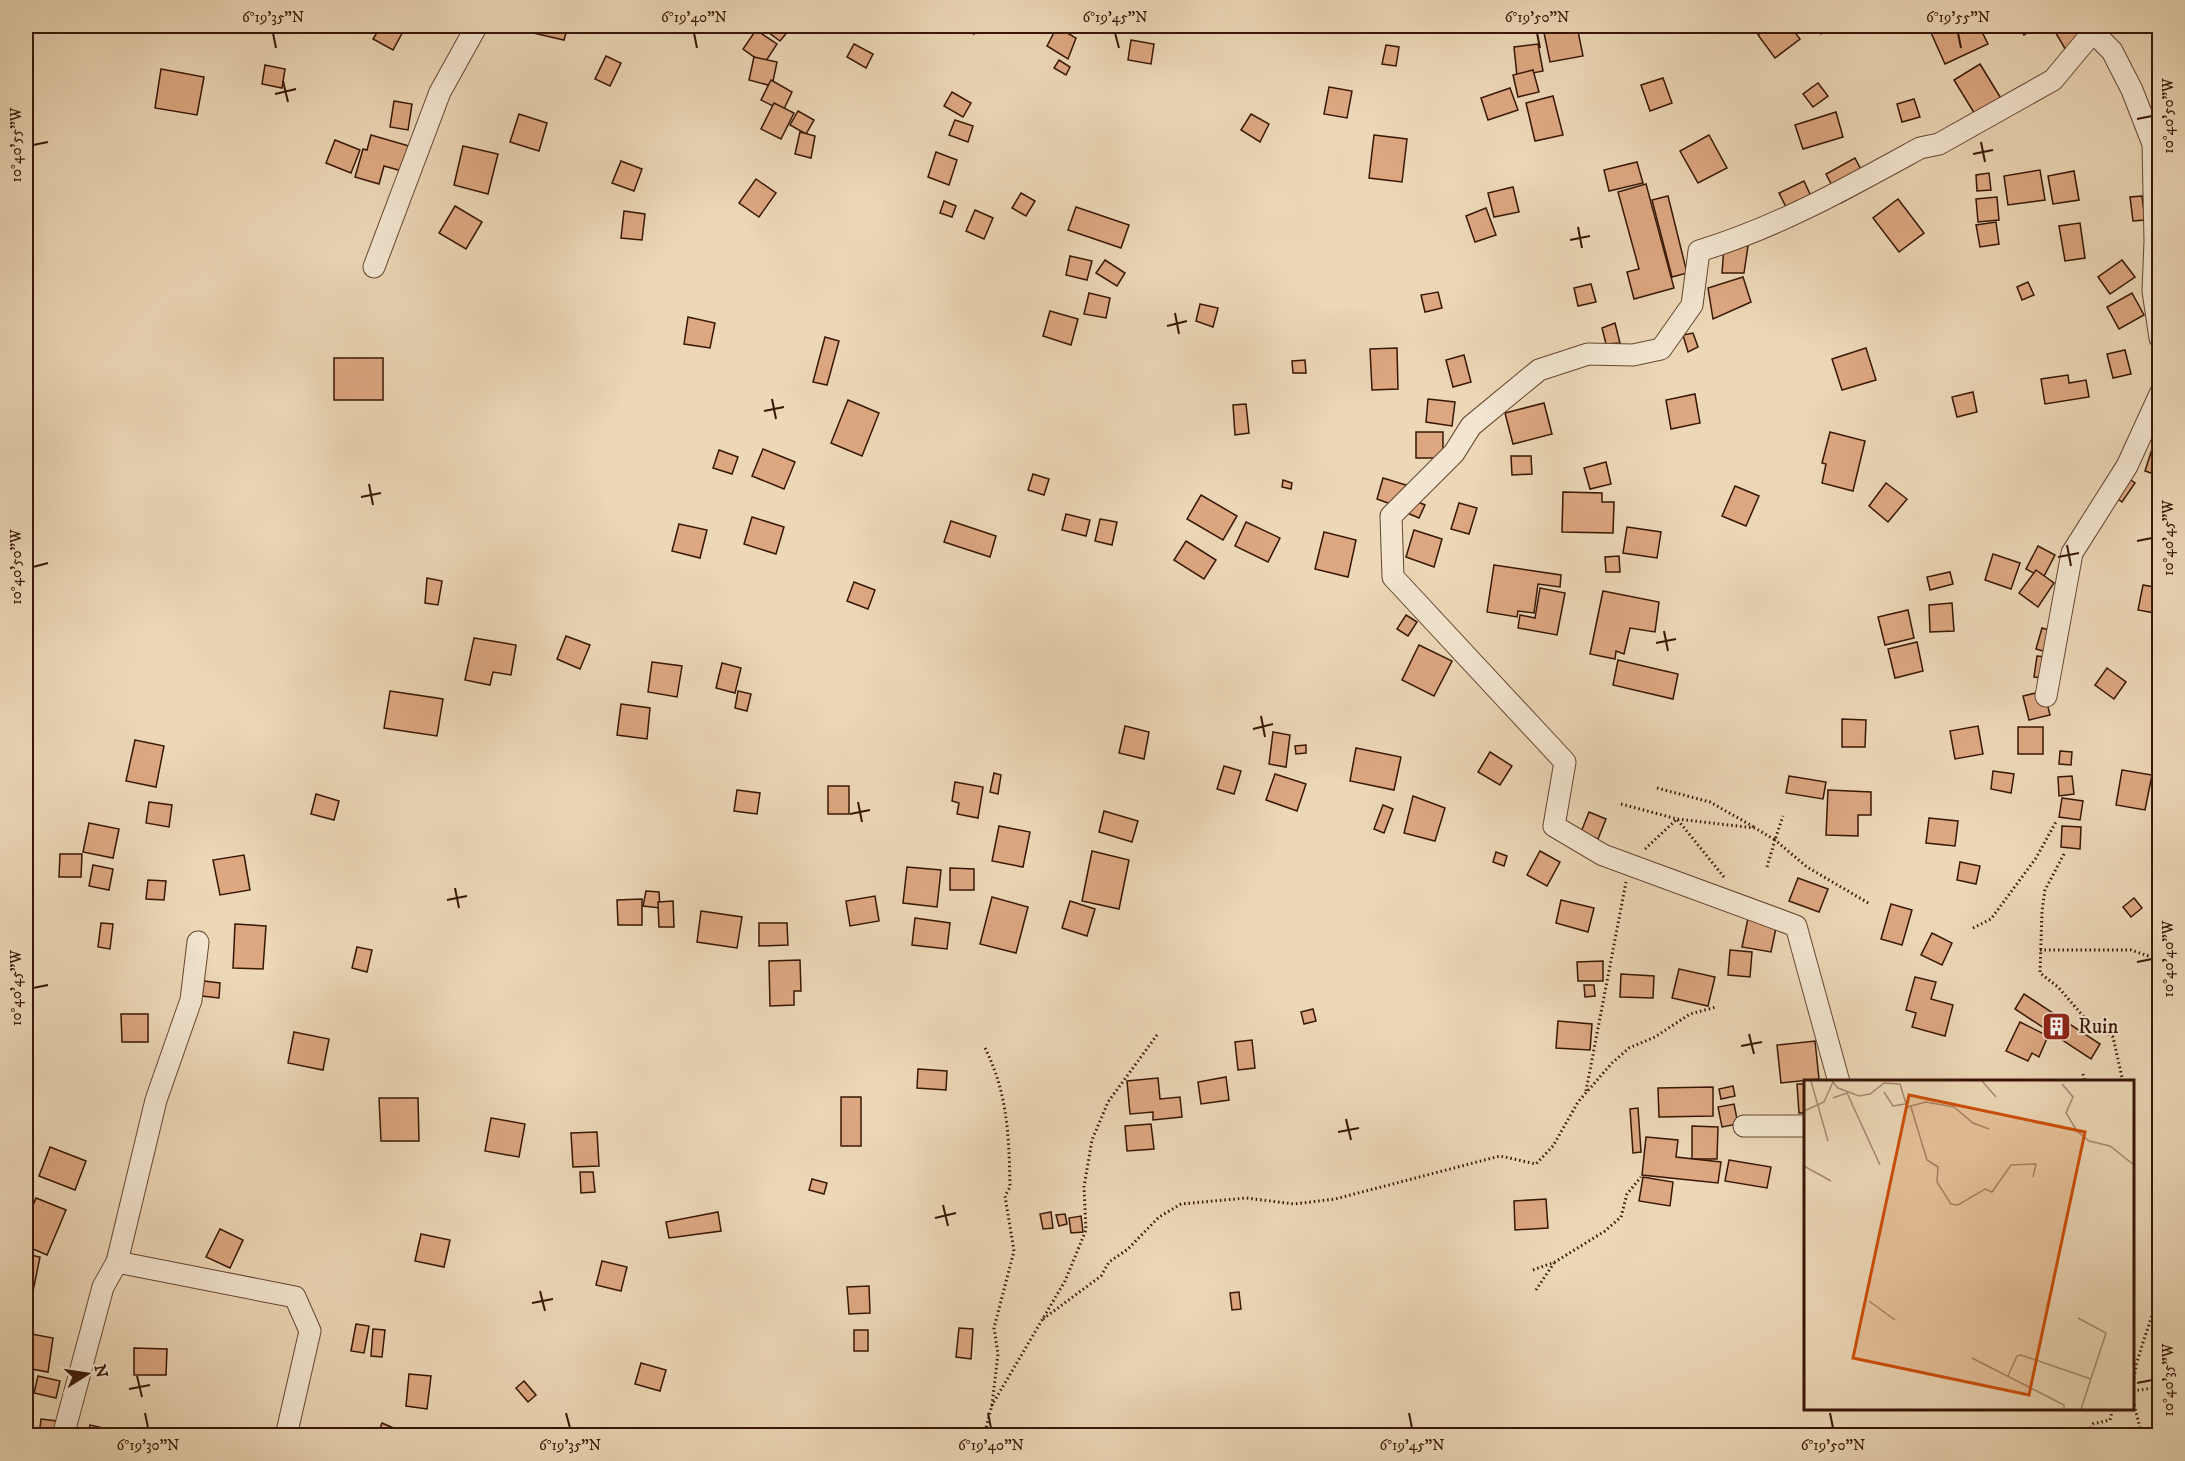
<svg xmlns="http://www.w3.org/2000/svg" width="2185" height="1461" font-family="'IM FELL DW Pica',serif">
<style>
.building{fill:#dda781;stroke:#381705;stroke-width:1.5}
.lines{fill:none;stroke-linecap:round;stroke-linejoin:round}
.minor-casing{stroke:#654731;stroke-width:23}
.path{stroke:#381705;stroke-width:3;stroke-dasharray:1.5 3;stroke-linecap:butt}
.minor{stroke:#f3e5d0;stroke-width:21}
.ticks{fill:none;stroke:#381705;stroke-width:2}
.labels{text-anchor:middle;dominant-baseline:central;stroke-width:4.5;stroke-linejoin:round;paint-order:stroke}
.poi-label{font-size:21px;fill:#381705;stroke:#f3e5d0;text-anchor:start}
.inset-road{fill:none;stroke:#a48a6f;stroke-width:1.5}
.view{fill:#ce4f0b;fill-opacity:0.15;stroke:#ce4f0b;stroke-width:3}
.inset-edge{fill:none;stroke:#381705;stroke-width:3}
.neatline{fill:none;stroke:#381705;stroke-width:2}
.ticks-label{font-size:15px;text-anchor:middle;fill:#381705}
</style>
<rect width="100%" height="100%" fill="#ecd7b6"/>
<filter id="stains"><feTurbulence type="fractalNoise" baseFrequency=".00333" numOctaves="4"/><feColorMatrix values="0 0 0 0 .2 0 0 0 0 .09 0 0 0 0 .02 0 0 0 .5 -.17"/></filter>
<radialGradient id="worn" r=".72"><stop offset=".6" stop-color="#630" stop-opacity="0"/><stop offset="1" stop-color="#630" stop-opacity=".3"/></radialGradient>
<g class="building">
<path d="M381 26H406L393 50 373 39Z"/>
<path d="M521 26H568L564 40 520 30Z"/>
<path d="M773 26H784L789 30 780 41 768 32Z"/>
<path d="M954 26H978L974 34Z"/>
<path d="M1557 26H1577L1583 56 1550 62 1543 28Z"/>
<path d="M1771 26H1790L1800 39 1775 58 1758 35Z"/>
<path d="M1818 26H1836L1821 34Z"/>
<path d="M1928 26H1979L1988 44 1945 64Z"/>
<path d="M2018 26H2038L2024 35Z"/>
<path d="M2060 26H2077L2086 41 2067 52 2054 30Z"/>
<path d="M1057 27 1076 38 1068 59 1047 46Z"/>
<path d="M756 30 777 44 764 64 743 49Z"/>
<path d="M1131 40 1154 44 1151 64 1128 60Z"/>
<path d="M854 44 873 54 866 68 847 57Z"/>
<path d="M1538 44 1543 71 1517 76 1514 47Z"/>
<path d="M1386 45 1399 47 1396 66 1382 64Z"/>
<path d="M606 56 621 63 610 86 595 79Z"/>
<path d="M754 57 777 62 772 86 749 80Z"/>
<path d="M1059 60 1070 67 1066 75 1054 68Z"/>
<path d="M1980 64 2002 100 1976 116 1954 80Z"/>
<path d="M265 65 285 69 282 88 262 84Z"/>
<path d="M161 69 204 77 197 115 155 108Z"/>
<path d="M1533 70 1539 92 1518 97 1513 75Z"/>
<path d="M1663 78 1672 103 1650 111 1641 85Z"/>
<path d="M771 80 792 92 783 111 761 100Z"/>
<path d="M1818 83 1828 96 1813 107 1803 94Z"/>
<path d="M1329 87 1352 91 1347 118 1324 114Z"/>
<path d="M1510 88 1518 110 1488 120 1481 98Z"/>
<path d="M952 92 971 103 963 117 944 106Z"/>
<path d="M1553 96 1563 135 1535 141 1526 103Z"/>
<path d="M1914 99 1920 117 1902 122 1897 104Z"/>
<path d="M394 101 412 104 408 130 390 127Z"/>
<path d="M774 103 794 113 781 139 761 129Z"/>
<path d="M798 111 814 120 806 134 790 125Z"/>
<path d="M1836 112 1843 137 1803 149 1795 125Z"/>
<path d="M519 114 547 123 539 151 510 142Z"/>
<path d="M1251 114 1269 124 1260 142 1241 130Z"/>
<path d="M955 120 973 126 968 142 949 135Z"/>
<path d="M800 132 815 136 811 158 795 154Z"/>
<path d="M371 135 409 146 402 171 384 166 379 184 355 177 363 149 367 150Z"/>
<path d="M1374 135 1407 139 1402 182 1369 178Z"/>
<path d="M1709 135 1727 168 1698 183 1680 151Z"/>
<path d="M335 140 360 150 351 173 326 163Z"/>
<path d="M463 146 498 154 488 194 454 185Z"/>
<path d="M936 152 957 160 949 185 928 177Z"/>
<path d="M1855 158 1870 187 1841 203 1826 174Z"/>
<path d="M621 161 642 169 634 191 612 183Z"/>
<path d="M1637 162 1643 183 1609 191 1604 170Z"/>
<path d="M2040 170 2045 200 2008 205 2004 176Z"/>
<path d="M2074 171 2079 200 2053 204 2048 176Z"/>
<path d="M1989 173 1991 190 1977 191 1976 175Z"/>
<path d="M756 179 776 193 759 217 739 203Z"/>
<path d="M1804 181 1818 212 1794 223 1779 193Z"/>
<path d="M1646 184 1674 288 1634 299 1627 272 1639 269 1618 192Z"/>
<path d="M1513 187 1519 212 1494 217 1488 193Z"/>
<path d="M1021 193 1035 201 1026 216 1012 208Z"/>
<path d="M1668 196 1687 273 1672 277 1652 200Z"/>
<path d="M2142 196 2145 220 2133 221 2130 197Z"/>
<path d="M1997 197 1999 220 1978 222 1976 199Z"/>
<path d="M1898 199 1924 233 1899 252 1873 218Z"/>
<path d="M944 201 956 206 952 217 940 213Z"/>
<path d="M455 206 482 222 466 249 439 233Z"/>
<path d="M1076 207 1129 225 1121 248 1068 230Z"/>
<path d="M1486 208 1496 235 1475 242 1466 216Z"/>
<path d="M975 210 993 218 984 239 966 231Z"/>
<path d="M624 211 645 214 642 240 621 238Z"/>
<path d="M1996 222 1999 244 1980 247 1976 225Z"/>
<path d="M2080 223 2085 258 2065 261 2059 226Z"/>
<path d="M1748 246 1744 273H1722L1724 247Z"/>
<path d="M1070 256 1092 261 1087 280 1066 275Z"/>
<path d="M1105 260 1125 273 1117 286 1096 273Z"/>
<path d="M2122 260 2135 277 2110 294 2098 277Z"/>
<path d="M1743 277 1751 302 1713 319 1708 288Z"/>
<path d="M2028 282 2034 295 2022 300 2017 287Z"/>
<path d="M1591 284 1596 302 1578 306 1574 288Z"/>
<path d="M1438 292 1442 308 1425 312 1421 295Z"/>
<path d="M1089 293 1110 298 1106 318 1084 314Z"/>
<path d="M2132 293 2144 315 2119 329 2107 307Z"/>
<path d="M1200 304 1218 308 1213 327 1196 321Z"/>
<path d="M1050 311 1078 319 1071 345 1043 336Z"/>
<path d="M688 317 715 323 710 348 684 344Z"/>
<path d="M1615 323 1620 343 1606 344 1602 328Z"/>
<path d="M1693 333 1698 347 1688 352 1683 335Z"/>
<path d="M825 337 839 341 827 385 813 382Z"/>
<path d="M1397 348 1398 389 1372 390 1370 349Z"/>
<path d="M1866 348 1876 380 1842 390 1832 359Z"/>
<path d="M2125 350 2131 374 2113 378 2107 354Z"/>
<path d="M1464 355 1471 382 1453 387 1446 360Z"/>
<rect x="334" y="358" width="49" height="42"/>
<path d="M1305 360 1306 373H1293L1292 361Z"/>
<path d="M2068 375 2069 383 2086 380 2089 397 2045 404 2041 379Z"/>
<path d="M1973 392 1977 412 1957 417 1952 397Z"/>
<path d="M1695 394 1700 423 1671 429 1666 400Z"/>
<path d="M1428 399 1455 402 1452 426 1426 422Z"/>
<path d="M848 400 879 413 862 456 831 443Z"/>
<path d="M1544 403 1552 434 1513 444 1505 413Z"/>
<path d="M1246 404 1249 433 1235 435 1233 405Z"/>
<rect x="1416" y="432" width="27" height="26"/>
<path d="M1830 432 1865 441 1853 491 1822 483 1826 464 1822 463Z"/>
<path d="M763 449 795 462 784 489 752 476Z"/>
<path d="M2152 449 2160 452V476L2145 471Z"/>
<path d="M719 450 738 457 732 474 713 468Z"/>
<path d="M1511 456H1531L1532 474 1512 475Z"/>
<path d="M1606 462 1611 484 1590 489 1584 468Z"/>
<path d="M2115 469 2135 483 2122 502 2102 488Z"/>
<path d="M1033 474 1049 479 1044 495 1028 490Z"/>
<path d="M1383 478 1406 485 1399 507 1377 499Z"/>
<path d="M1283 480 1292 483 1291 489 1282 487Z"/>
<path d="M1886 483 1907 499 1888 522 1869 506Z"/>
<path d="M1735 486 1759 496 1746 526 1722 516Z"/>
<path d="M1563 492 1602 493V502H1614L1613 533 1562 532Z"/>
<path d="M1201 495 1237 516 1223 540 1187 519Z"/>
<path d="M1411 499 1425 505 1419 518 1405 512Z"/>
<path d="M1459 503 1477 508 1469 534 1451 529Z"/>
<path d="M1066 514 1090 520 1086 536 1062 530Z"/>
<path d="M752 517 784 527 776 554 744 544Z"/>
<path d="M1100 519 1117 522 1112 545 1095 541Z"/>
<path d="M951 521 996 536 990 557 944 542Z"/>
<path d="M1246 522 1280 538 1268 562 1235 546Z"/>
<path d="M679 524 707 530 700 558 672 551Z"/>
<path d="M1627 527 1661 532 1657 558 1623 553Z"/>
<path d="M1414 530 1442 539 1434 567 1406 557Z"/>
<path d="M1324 532 1356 540 1348 577 1315 569Z"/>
<path d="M1186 541 1216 560 1204 579 1174 560Z"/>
<path d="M2038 546 2055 555 2043 578 2026 569Z"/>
<path d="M1993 554 2020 563 2011 589 1985 580Z"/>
<path d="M1619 556 1620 572H1606L1605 557Z"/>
<path d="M1494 565 1561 575 1560 587 1538 584 1534 613 1518 611 1517 617 1487 612Z"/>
<path d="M2036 570 2054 583 2038 607 2019 593Z"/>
<path d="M1950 572 1953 584 1930 590 1927 577Z"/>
<path d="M427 578 442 581 438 605 425 603Z"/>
<path d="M854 582 875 590 868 609 847 601Z"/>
<path d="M2143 585 2160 588V614L2138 610Z"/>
<path d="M1540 588 1565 593 1557 635 1518 628 1520 615 1535 618Z"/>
<path d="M1603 591 1659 602 1655 632 1630 628 1624 654 1616 651 1615 659 1590 654Z"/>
<path d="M1952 603 1954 631 1930 632 1929 605Z"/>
<path d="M1908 610 1914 638 1885 645 1878 617Z"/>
<path d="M1406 615 1417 622 1408 636 1397 629Z"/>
<path d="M2042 628 2060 633 2054 654 2036 649Z"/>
<path d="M566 636 590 645 580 669 557 659Z"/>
<path d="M474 638 516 645 511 675 493 672 490 685 465 680Z"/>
<path d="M1917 642 1923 671 1895 678 1888 649Z"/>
<path d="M1419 645 1452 661 1434 696 1402 680Z"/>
<path d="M2037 656 2054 658 2052 679 2034 677Z"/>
<path d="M1618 660 1678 674 1673 699 1613 685Z"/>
<path d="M652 662 682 666 677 697 648 692Z"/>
<path d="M722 663 741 668 735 693 716 688Z"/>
<path d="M2107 668 2126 682 2114 699 2095 685Z"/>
<path d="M390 691 443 699 437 736 384 728Z"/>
<path d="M738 691 751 694 747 711 735 708Z"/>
<path d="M2044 691 2050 715 2029 720 2023 696Z"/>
<path d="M621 704 650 708 647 739 617 735Z"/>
<path d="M1842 719 1866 720 1865 747H1842Z"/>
<path d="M1125 726 1149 732 1144 759 1119 753Z"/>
<path d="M1978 726 1983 754 1955 759 1950 731Z"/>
<rect x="2018" y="727" width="25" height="27"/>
<path d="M1273 732 1290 735 1286 767 1269 764Z"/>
<path d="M26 737 32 739 26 764Z"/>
<path d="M135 740 164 746 156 787 126 781Z"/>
<path d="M1306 745V753L1296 754 1295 746Z"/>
<path d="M1356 748 1401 757 1394 790 1350 781Z"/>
<path d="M2060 751 2072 752 2071 765 2059 764Z"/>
<path d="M1490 752 1512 766 1500 785 1478 772Z"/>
<path d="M1224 766 1241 771 1234 794 1217 789Z"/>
<path d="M2122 770 2152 775 2145 810 2116 805Z"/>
<path d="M1993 771 2014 774 2011 793 1991 789Z"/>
<path d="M994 773 1001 775 998 794 990 792Z"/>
<path d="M1275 774 1306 784 1297 811 1266 800Z"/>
<path d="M1789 776 1826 782 1823 799 1786 793Z"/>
<path d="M2072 776 2074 794 2059 796 2058 777Z"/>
<path d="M955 782 983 787 978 818 957 814 959 803 952 801Z"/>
<rect x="828" y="786" width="21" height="28"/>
<path d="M737 790 760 793 757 814 734 811Z"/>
<path d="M1828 790 1871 792V815H1858V836L1826 835Z"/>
<path d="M316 794 339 801 334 820 311 814Z"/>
<path d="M1413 796 1445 808 1435 841 1404 833Z"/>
<path d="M2062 798 2083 801 2080 820 2059 817Z"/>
<path d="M149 802 172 805 169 827 146 823Z"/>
<path d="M1383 805 1393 809 1384 833 1374 829Z"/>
<path d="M1104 811 1138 821 1132 842 1099 832Z"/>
<path d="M1589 812 1606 819 1598 839 1581 832Z"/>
<path d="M1929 818 1958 821 1955 846 1926 843Z"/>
<path d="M89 823 119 829 113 858 83 852Z"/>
<path d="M999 826 1030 832 1023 867 992 861Z"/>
<path d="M2062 826 2081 827 2080 849 2061 847Z"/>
<path d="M1092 851 1129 860 1119 909 1082 901Z"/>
<path d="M1540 851 1560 862 1547 886 1527 875Z"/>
<path d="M1496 852 1507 856 1504 866 1493 862Z"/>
<path d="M60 854H82L81 877H59Z"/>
<path d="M244 855 250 890 220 895 213 860Z"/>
<path d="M1960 862 1980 866 1976 884 1957 880Z"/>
<path d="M93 865 113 869 109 890 89 886Z"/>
<path d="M907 867 941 870 937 907 903 903Z"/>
<path d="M950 868 974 869V890H950Z"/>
<path d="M1798 878 1828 889 1819 912 1789 901Z"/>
<path d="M148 880 166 881 164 900 146 899Z"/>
<path d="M646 891 659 892 660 908 643 906Z"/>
<path d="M875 896 879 921 850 926 846 901Z"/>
<path d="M992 897 1028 907 1016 953 980 944Z"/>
<path d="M2134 898 2142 908 2131 917 2123 907Z"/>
<path d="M642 899V925H618L617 900Z"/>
<path d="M1561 900 1594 908 1588 932 1556 923Z"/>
<path d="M673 901 674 927H659L658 902Z"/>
<path d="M1070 901 1095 909 1087 936 1062 928Z"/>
<path d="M1891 904 1912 910 1902 945 1881 939Z"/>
<path d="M701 911 742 917 737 948 697 942Z"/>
<path d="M915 918 950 923 947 949 912 945Z"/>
<path d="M1748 918 1777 923 1771 952 1742 947Z"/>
<path d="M101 923 113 924 110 949 98 947Z"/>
<path d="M759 923H787L788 945 759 946Z"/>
<path d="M235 924 266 926 263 969 233 968Z"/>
<path d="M1932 933 1952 943 1942 965 1921 955Z"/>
<path d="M357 947 372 950 367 972 352 968Z"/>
<path d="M1730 950 1752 952 1750 977 1728 975Z"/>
<path d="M800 960 801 991H794V1005L770 1006 769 961Z"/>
<path d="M1603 961V981H1578L1577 962Z"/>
<path d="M1679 969 1715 977 1708 1006 1672 998Z"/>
<path d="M1621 974 1654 976 1653 998 1620 997Z"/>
<path d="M1915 977 1936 982 1931 999 1953 1005 1945 1036 1912 1027 1916 1013 1906 1010Z"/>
<path d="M204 981 220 983 219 998 202 996Z"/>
<path d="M1584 985H1594L1595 996 1585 997Z"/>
<path d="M2024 994 2100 1044 2091 1059 2015 1009Z"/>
<path d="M1313 1009 1316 1021 1304 1024 1301 1012Z"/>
<path d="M121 1014H148V1042H122Z"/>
<path d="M1558 1021 1592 1024 1590 1050 1556 1048Z"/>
<path d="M2020 1022 2048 1036 2039 1057 2032 1053 2028 1061 2006 1051Z"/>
<path d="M294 1032 329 1039 323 1070 288 1063Z"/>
<path d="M1252 1040 1255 1068 1238 1070 1235 1042Z"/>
<path d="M1815 1041 1819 1079 1781 1083 1777 1045Z"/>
<path d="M918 1069 947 1071 946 1090 917 1088Z"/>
<path d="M1226 1077 1229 1100 1201 1104 1198 1082Z"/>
<path d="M1158 1078 1160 1099 1180 1097 1182 1117 1153 1120V1112L1130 1114 1127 1081Z"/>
<path d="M1797 1084H1806V1113H1799Z"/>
<path d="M1733 1086 1735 1096 1721 1099 1719 1089Z"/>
<path d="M1713 1087V1116L1659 1117 1658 1088Z"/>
<rect x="841" y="1097" width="20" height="49"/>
<path d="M379 1098H418L419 1141H381Z"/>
<path d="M1734 1104 1738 1124 1722 1127 1718 1107Z"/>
<path d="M1638 1108 1641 1152 1633 1153 1630 1109Z"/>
<path d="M491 1118 525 1124 519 1157 485 1151Z"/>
<path d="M1151 1124 1154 1149 1127 1151 1125 1126Z"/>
<path d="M1692 1126 1718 1127 1717 1159H1692Z"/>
<path d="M597 1132 599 1166 573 1167 571 1133Z"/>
<path d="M1646 1137 1678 1140 1676 1157 1721 1162 1718 1183 1642 1175Z"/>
<path d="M50 1147 86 1161 75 1190 39 1176Z"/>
<path d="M1729 1160 1771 1167 1767 1188 1725 1181Z"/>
<path d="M580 1172H593L595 1192 581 1193Z"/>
<path d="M1643 1177 1673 1182 1670 1206 1639 1201Z"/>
<path d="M812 1179 827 1183 824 1194 809 1190Z"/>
<path d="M36 1198 66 1210 47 1255 26 1246V1223Z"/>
<path d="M1546 1199 1548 1228 1515 1230 1514 1201Z"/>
<path d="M718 1212 721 1231 669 1238 666 1222Z"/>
<path d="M1051 1212 1053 1228 1043 1229 1040 1214Z"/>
<path d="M1065 1214 1067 1224 1059 1226 1056 1215Z"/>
<path d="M1081 1216 1083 1232 1071 1233 1069 1218Z"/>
<path d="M220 1229 243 1240 230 1268 206 1257Z"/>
<path d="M421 1234 450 1240 444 1267 415 1261Z"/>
<path d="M26 1254 40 1257 31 1301 26 1300Z"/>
<path d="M602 1261 627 1267 621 1291 596 1285Z"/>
<path d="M869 1286 870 1313 849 1314 847 1287Z"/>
<path d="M1239 1292 1241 1309 1232 1310 1230 1293Z"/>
<path d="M356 1324 369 1326 364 1353 351 1351Z"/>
<path d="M959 1328 973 1329 971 1359 956 1357Z"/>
<path d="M373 1329 385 1330 382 1357 371 1356Z"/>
<rect x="854" y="1330" width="14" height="21"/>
<path d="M26 1333 53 1338 48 1372 26 1368Z"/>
<path d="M134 1348 167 1349 166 1375H134Z"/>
<path d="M641 1363 666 1370 660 1391 635 1384Z"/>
<path d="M409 1374 431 1376 427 1409 406 1406Z"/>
<path d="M38 1376 60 1381 56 1398 34 1393Z"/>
<path d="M524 1381 536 1395 528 1402 516 1388Z"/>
<path d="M26 1411 31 1413 26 1431Z"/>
<path d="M41 1419 57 1421 55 1436H39Z"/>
<path d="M382 1423 405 1433 404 1436H377Z"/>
<path d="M90 1425 116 1431 114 1436H88Z"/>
</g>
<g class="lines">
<defs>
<g id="minor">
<path d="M2091 26 2093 32 2112 51 2132 90 2153 144 2155 241 2153 291 2160 338"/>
<path d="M374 267 440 92 475 29"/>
<path d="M2046 696 2072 553 2127 466 2160 394"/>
<path d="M1839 1082 1796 926 1603 855 1554 826 1565 762 1393 577 1391 516 1454 453 1471 426 1539 370 1588 354 1633 355 1661 349 1692 305 1699 251C1778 227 1847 188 1920 148L1939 144 2053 80 2093 32"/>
<path d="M1744 1126H1806"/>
<path d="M117 1262 295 1297 310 1331 286 1436"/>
<path d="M63 1436 103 1287 117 1262 156 1100 191 1000 198 942"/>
</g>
</defs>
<use href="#minor" class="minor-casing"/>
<g class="path">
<path d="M1657 788 1710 802 1754 827"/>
<path d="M1621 804 1677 819 1755 828 1775 840 1783 816"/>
<path d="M1645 849 1677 819 1724 877"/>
<path d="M2064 854 2045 890 2042 911 2040 973 2058 987 2084 1017 2113 1037 2123 1082"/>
<path d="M1767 867 1775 840 1807 867 1870 904"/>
<path d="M1973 928 1991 919 2036 858 2057 820"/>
<path d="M2040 950H2131L2160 960"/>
<path d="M985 1048C1008 1094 1009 1137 1010 1187L1005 1196 1014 1251 994 1328 998 1354 992 1405 1065 1281 1086 1230 1084 1187 1092 1140 1108 1102 1157 1035"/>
<path d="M2083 1074 2085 1082"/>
<path d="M1586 1091 1626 882"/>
<path d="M1533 1270 1555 1262 1605 1231 1621 1217 1627 1194 1641 1177"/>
<path d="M1536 1290 1554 1263"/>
<path d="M1043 1319 1101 1276 1109 1262 1128 1249 1159 1217 1181 1204 1246 1198 1294 1204 1335 1199 1500 1156 1536 1164 1553 1146 1578 1102 1612 1063 1629 1048 1655 1037 1690 1014 1716 1007"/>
<path d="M2133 1391 2160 1387"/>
<path d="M2132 1396 2142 1436"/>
<path d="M2133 1396C2132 1367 2144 1342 2152 1315 2156 1301 2153 1282 2160 1269"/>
<path d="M984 1436 992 1405"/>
<path d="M2086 1436 2093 1424 2110 1420 2113 1408"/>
</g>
<use href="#minor" class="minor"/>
</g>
<path class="ticks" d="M273 33 276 48M694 33 697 48M1115 33 1119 48M1537 33 1540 48M1958 33 1961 48M283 81 288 102M275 94 296 89M2137 119 2152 116M1981 142 1985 162M33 145 48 142M1973 154 1993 150M1578 227 1582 248M1570 240 1590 236M1175 313 1179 334M1167 326 1187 321M772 399 776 419M764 411 784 407M369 484 373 505M361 497 381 493M2137 541 2152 538M2067 545 2071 566M2058 557 2079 553M33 567 48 563M1664 631 1668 651M1656 643 1676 639M1261 716 1265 737M1253 729 1273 724M858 802 862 822M850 814 870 810M455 888 459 908M447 900 467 896M2137 962 2152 959M33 988 48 985M1749 1034 1754 1054M1741 1046 1762 1042M1346 1119 1351 1140M1338 1132 1359 1128M943 1205 948 1226M935 1218 956 1213M540 1291 545 1311M532 1303 553 1299M137 1376 142 1397M2137 1383 2152 1380M129 1389 150 1385M145 1413 148 1428M566 1413 570 1428M988 1413 991 1428M1409 1413 1412 1428M1830 1413 1833 1428"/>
<defs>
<symbol id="building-square" viewBox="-11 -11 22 22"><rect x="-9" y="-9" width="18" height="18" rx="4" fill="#8f2418" stroke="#f3e5d0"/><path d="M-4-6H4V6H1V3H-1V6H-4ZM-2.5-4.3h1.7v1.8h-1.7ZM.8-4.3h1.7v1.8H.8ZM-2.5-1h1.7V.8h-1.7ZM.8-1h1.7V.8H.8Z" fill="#fff"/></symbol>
</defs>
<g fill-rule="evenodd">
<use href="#building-square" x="2040" y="1010" width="33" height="33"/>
</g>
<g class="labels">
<g class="poi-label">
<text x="2078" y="1027">Ruin</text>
</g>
</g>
<g transform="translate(1804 1080)">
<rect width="330" height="330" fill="#ecd7b6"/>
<path class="inset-road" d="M7 1 24 61M28 1 34 8 55 16 66 14 80 3M178 1 192 17M79 3 96 4 103 27 122 22 150 27 169 43 185 49M258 4 269 17 262 33 273 51 285 61 306 66 330 85M80 12 89 26 101 24M29 18 43 13 76 85M107 27 123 80 134 87 133 102 147 124 154 125 181 109 188 112 207 85 232 84 229 97M0 31 20 22 29 2M0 86 27 101M65 221 91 240M274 238 302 253 277 329M168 278 260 325V329M204 296 213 276 217 275 287 299"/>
<path class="view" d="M105 15 281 52 225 315 49 278Z"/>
<rect width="330" height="330" class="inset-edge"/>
</g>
<rect width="2185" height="1461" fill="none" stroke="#ecd7b6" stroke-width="66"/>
<g transform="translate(87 1374) rotate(78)" stroke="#f3e5d0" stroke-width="4.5" paint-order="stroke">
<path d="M0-4.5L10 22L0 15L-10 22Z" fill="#381705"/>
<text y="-9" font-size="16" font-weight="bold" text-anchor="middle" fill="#381705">N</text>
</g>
<rect x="33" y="33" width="2119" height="1395" class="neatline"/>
<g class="ticks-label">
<text x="273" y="22">6°19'35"N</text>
<text x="694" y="22">6°19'40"N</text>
<text x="1115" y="22">6°19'45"N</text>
<text x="1537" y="22">6°19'50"N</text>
<text x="1958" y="22">6°19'55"N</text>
<text transform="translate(2168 116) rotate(-90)" y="5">10°40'50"W</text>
<text transform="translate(16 145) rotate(-90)" y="5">10°40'55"W</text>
<text transform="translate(2168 538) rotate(-90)" y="5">10°40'45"W</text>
<text transform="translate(16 567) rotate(-90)" y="5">10°40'50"W</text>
<text transform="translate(2168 959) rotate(-90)" y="5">10°40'40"W</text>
<text transform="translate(16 988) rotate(-90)" y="5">10°40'45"W</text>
<text transform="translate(2168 1380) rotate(-90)" y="5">10°40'35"W</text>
<text x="148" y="1450">6°19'30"N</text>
<text x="570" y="1450">6°19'35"N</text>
<text x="991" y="1450">6°19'40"N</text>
<text x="1412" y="1450">6°19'45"N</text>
<text x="1833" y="1450">6°19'50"N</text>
</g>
<rect width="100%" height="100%" filter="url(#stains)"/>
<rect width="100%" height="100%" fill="url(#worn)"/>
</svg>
